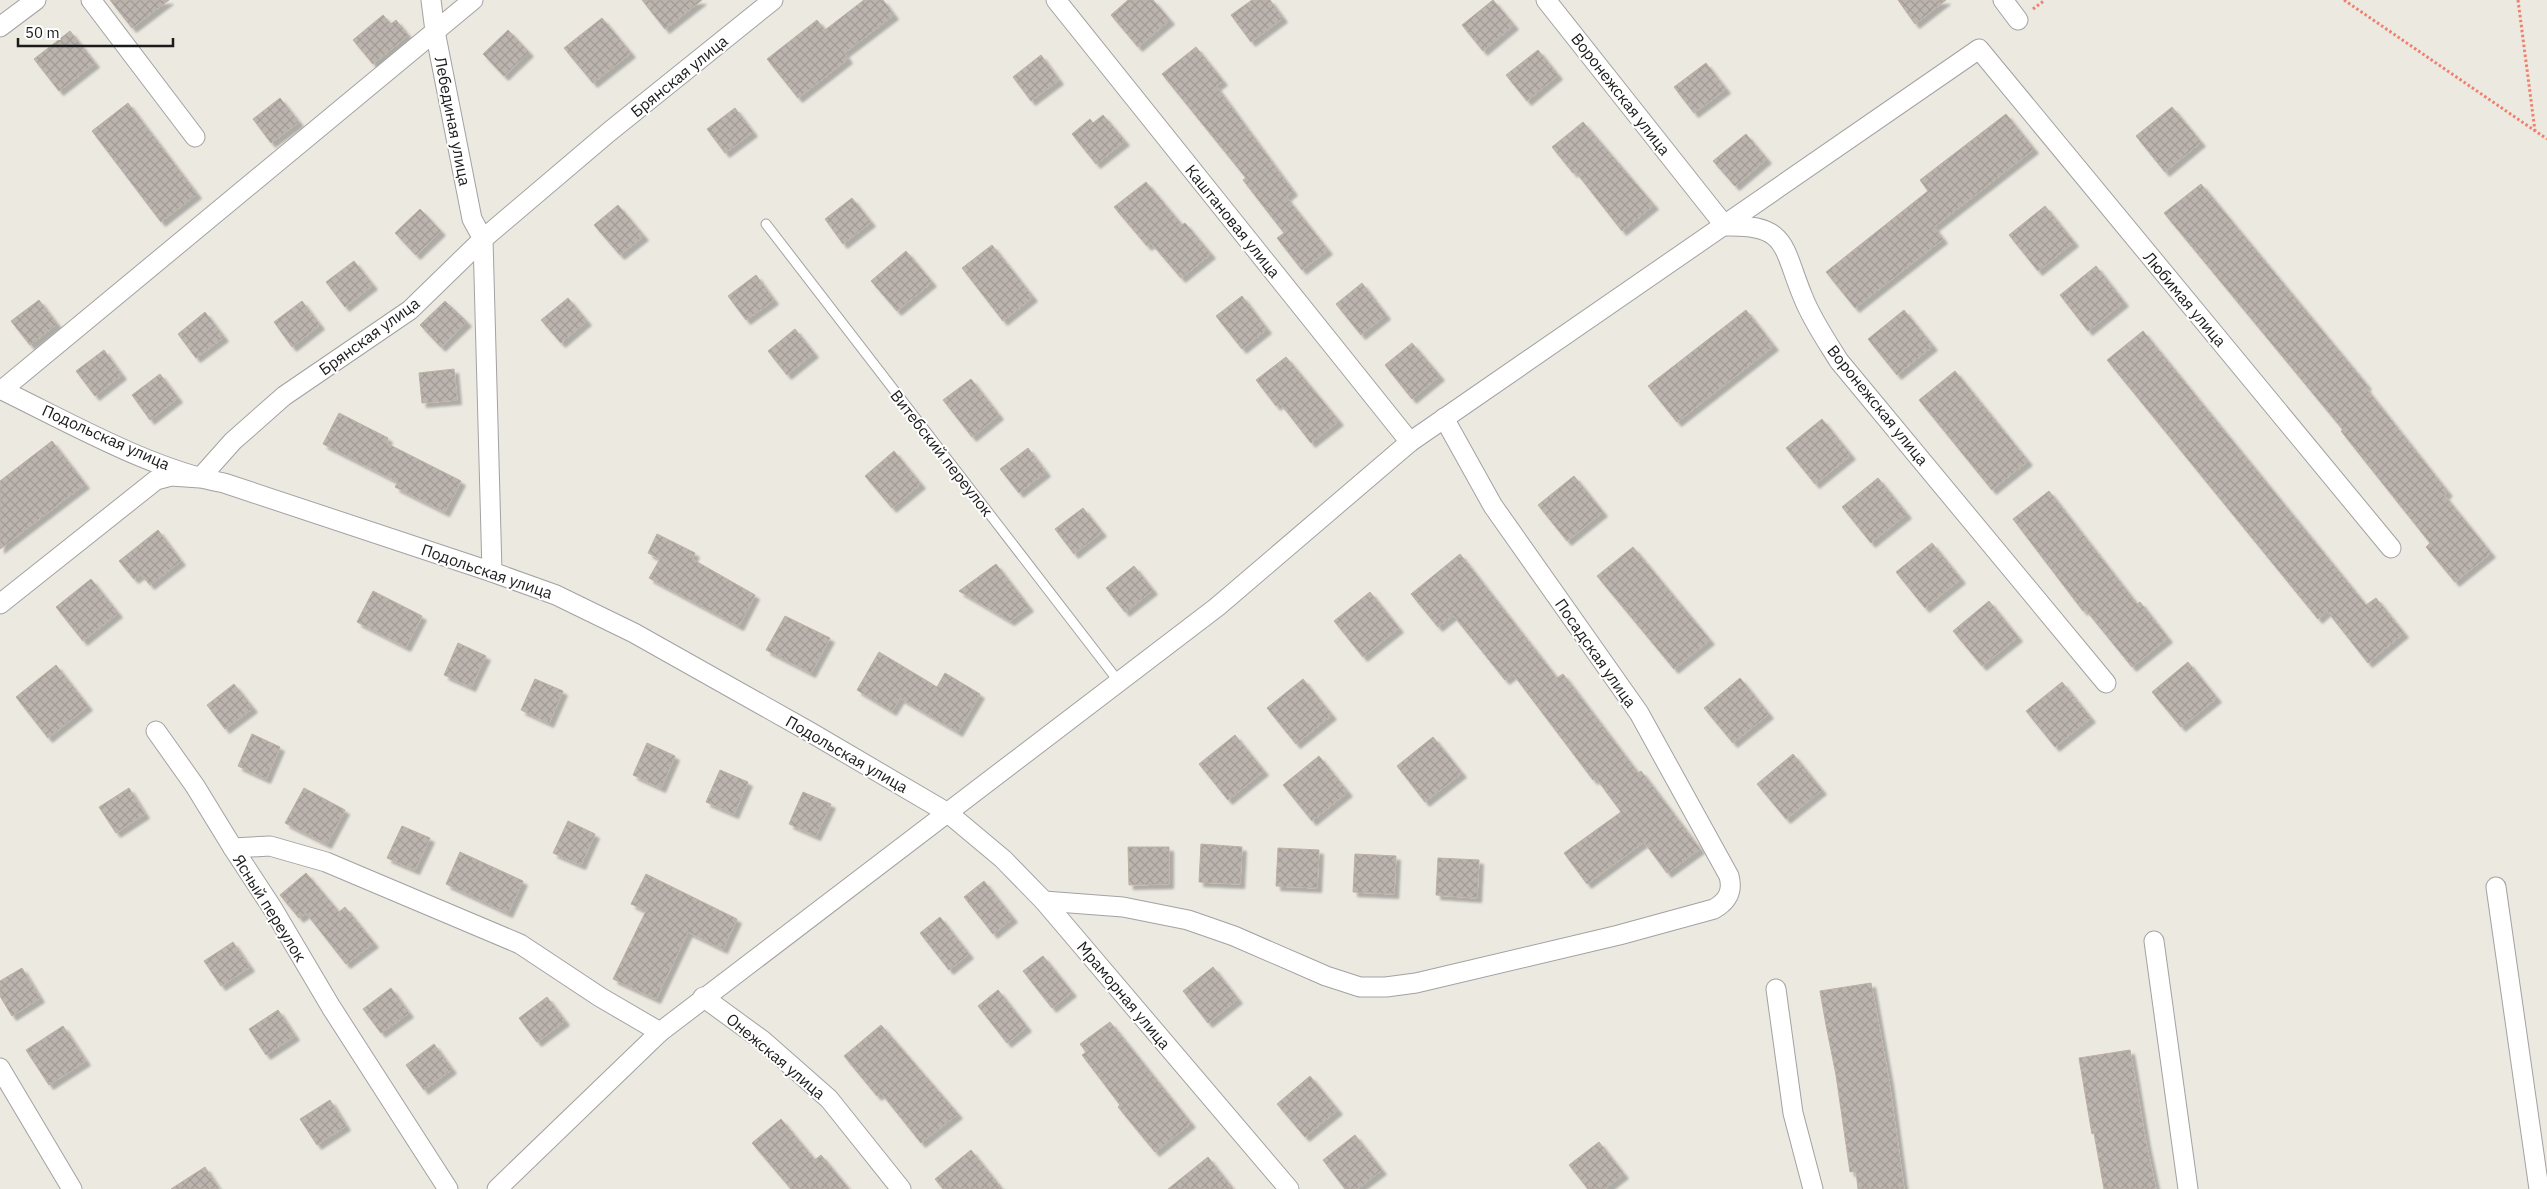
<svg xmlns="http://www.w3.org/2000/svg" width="2547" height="1189" font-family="'IBM Plex Sans',sans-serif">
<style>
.building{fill:url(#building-cross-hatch);stroke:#bcb0a4;filter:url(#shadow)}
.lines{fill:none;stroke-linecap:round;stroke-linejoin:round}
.service-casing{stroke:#a2a2a2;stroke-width:11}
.minor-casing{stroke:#a2a2a2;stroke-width:21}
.path{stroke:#f0806e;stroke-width:3;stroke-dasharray:2.5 2.5;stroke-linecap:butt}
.service{stroke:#fff;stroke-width:9}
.minor{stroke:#fff;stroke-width:19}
.labels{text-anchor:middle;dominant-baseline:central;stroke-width:4;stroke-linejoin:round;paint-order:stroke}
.street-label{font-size:16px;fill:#1b1b1b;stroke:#fff}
</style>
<defs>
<pattern id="building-cross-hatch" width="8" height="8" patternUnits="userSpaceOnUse" patternTransform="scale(1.25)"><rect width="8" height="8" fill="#bcb4ae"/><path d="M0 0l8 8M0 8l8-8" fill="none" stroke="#a19a95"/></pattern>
<filter id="shadow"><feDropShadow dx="4.5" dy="4.5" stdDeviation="1" flood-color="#0004"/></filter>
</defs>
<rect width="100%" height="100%" fill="#ece9e1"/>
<g class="building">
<path d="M110 0H169L132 28Z"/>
<path d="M642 0H702L665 29Z"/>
<path d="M864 0H883L894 15 844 53 848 59 798 98 767 59 817 20 825 30Z"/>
<path d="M1128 0H1153L1170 20 1138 47 1111 15Z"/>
<path d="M1252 0H1270L1283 18 1251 42 1231 15Z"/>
<path d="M1493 0 1514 25 1483 51 1462 25Z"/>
<path d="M1898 0H1946L1915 24Z"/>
<path d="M383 15 391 24 396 20 408 35 373 64 353 40Z"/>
<path d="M602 18 631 53 593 83 564 48Z"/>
<path d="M508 30 529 52 504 76 483 54Z"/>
<path d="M70 31 95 63 59 91 34 59Z"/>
<path d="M1196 47 1223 81 1216 86 1293 191 1286 197 1328 250 1302 270 1277 238 1284 233 1243 180 1246 178 1162 74Z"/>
<path d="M1538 50 1558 75 1527 101 1506 75Z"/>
<path d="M1041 55 1059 80 1031 101 1013 77Z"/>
<path d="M1706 63 1726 89 1694 113 1674 87Z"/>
<path d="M280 98 299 122 271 143 253 119Z"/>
<path d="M128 103 197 194 161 222 92 131Z"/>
<path d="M2172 107 2201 142 2165 172 2136 136Z"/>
<path d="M735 108 753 132 725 153 707 129Z"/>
<path d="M2006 114 2034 149 1934 227 1943 239 1855 308 1826 272 1928 191 1920 180Z"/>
<path d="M1103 115 1125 141 1096 164 1072 134 1090 119 1093 123Z"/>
<path d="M1583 122 1654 205 1622 231 1575 171 1573 173 1552 147Z"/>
<path d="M1746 134 1767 159 1735 186 1713 161Z"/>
<path d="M1146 182 1182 225 1185 223 1211 254 1181 278 1151 243 1147 246 1114 207Z"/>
<path d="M2201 184 2367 385 2365 387 2448 492 2444 495 2491 553 2455 582 2426 547 2430 543 2341 431 2343 430 2164 213Z"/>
<path d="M852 198 871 222 843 244 825 219Z"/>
<path d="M618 205 644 236 620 255 594 225Z"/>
<path d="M2045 206 2074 242 2038 271 2009 235Z"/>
<path d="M420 209 441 231 416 255 395 233Z"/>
<path d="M992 245 1033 297 1003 321 962 268Z"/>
<path d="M906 251 932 282 897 311 871 281Z"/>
<path d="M354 261 373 285 345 307 326 282Z"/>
<path d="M2096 266 2124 302 2088 331 2060 295Z"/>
<path d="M756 275 774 300 746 320 728 296Z"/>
<path d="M1362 283 1386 315 1361 335 1336 304Z"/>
<path d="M1242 296 1267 329 1242 349 1216 316Z"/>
<path d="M568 298 587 321 561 343 541 320Z"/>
<path d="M39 300 57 324 30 345 11 321Z"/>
<path d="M302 301 320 325 292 347 274 322Z"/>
<path d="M445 301 467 322 441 347 420 325Z"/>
<path d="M1746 310 1774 346 1677 422 1648 386Z"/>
<path d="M1904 310 1933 346 1897 375 1868 339Z"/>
<path d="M205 312 224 337 196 358 178 334Z"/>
<path d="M795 329 814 353 787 375 768 351Z"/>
<path d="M2143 331 2366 605 2376 598 2404 633 2368 663 2327 611 2318 619 2107 360Z"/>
<path d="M1412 343 1440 376 1412 399 1385 365Z"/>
<path d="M104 350 122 375 95 396 76 371Z"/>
<path d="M1286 357 1339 421 1311 443 1280 403 1276 406 1256 380Z"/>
<path d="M454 369 457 400 422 403 419 373Z"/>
<path d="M1955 371 2028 461 1992 490 1919 400Z"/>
<path d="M160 374 178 398 150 420 132 395Z"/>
<path d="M971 379 999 415 972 437 943 400Z"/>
<path d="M339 413 388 438 386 443 461 481 445 512 395 487 398 482 323 444Z"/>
<path d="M1822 419 1851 455 1815 484 1786 448Z"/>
<path d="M52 441 85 484 0 549V481Z"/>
<path d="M1028 448 1046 472 1019 493 1000 469Z"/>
<path d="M894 451 921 484 892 508 865 476Z"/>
<path d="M1574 476 1603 512 1567 541 1538 505Z"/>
<path d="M1878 478 1907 514 1871 543 1842 507Z"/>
<path d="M2049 491 2137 604 2140 602 2168 638 2132 667 2085 609 2083 611 2013 519Z"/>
<path d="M1083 508 1102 532 1074 554 1055 529Z"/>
<path d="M158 530 181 561 150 585 141 574 134 579 119 561Z"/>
<path d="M657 534 695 553 692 559 755 595 739 626 649 578 660 559 648 553Z"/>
<path d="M1932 543 1961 579 1925 608 1896 572Z"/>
<path d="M1633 547 1710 640 1674 669 1597 576Z"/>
<path d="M1460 554 1557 678 1563 674 1638 773 1641 771 1700 849 1667 873 1644 842 1587 884 1564 853 1621 812 1596 778 1593 780 1513 674 1505 680 1453 615 1438 627 1411 594Z"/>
<path d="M996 564 1029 607 1010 621 959 591Z"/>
<path d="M1134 566 1153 590 1125 612 1106 588Z"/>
<path d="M91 579 118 613 83 641 56 607Z"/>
<path d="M373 591 422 616 406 647 357 622Z"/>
<path d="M1370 592 1399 628 1363 657 1334 621Z"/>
<path d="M1989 601 2018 637 1982 666 1953 631Z"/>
<path d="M785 616 830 638 811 673 766 650Z"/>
<path d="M458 643 486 656 471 687 444 675Z"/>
<path d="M879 652 937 687 945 673 980 694 958 732 900 698 892 711 857 690Z"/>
<path d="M2188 662 2217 698 2181 727 2152 692Z"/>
<path d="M56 665 88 706 48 738 16 697Z"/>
<path d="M1740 678 1769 714 1733 743 1704 708Z"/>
<path d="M535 679 563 691 549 723 521 710Z"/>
<path d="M1303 679 1332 715 1296 744 1267 708Z"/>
<path d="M2062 682 2091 718 2055 747 2026 711Z"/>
<path d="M234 684 253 708 225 729 207 705Z"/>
<path d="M252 734 280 747 266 779 238 766Z"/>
<path d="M1235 735 1264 771 1228 800 1199 764Z"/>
<path d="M1433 737 1462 773 1425 802 1397 766Z"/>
<path d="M647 743 675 756 661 788 633 775Z"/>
<path d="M1793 754 1822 790 1786 819 1757 784Z"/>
<path d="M1319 756 1348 792 1312 821 1283 785Z"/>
<path d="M720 770 748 782 734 814 706 802Z"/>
<path d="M129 788 145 814 116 833 99 807Z"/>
<path d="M304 788 345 810 327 844 285 823Z"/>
<path d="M803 792 831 804 816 836 789 824Z"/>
<path d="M568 821 595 834 581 865 553 853Z"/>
<path d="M402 826 430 838 415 870 387 858Z"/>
<path d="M1201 844 1242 847 1240 884 1199 882Z"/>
<path d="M1128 847H1169V884L1129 885Z"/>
<path d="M1278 848 1319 850 1317 888 1276 886Z"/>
<path d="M460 852 523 881 508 913 446 884Z"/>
<path d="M1355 854 1396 856 1394 894 1353 892Z"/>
<path d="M1438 858 1479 860 1477 898 1436 895Z"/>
<path d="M306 873 339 912 345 907 374 943 346 964 306 913 299 918 280 895Z"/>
<path d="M646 874 737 919 723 949 688 932 656 999 613 979 646 911 631 904Z"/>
<path d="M984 881 1013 918 993 934 964 897Z"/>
<path d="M940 917 969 954 949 970 920 933Z"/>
<path d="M233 942 250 967 221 986 204 961Z"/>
<path d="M1043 956 1072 992 1052 1008 1023 971Z"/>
<path d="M1213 967 1238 999 1208 1023 1183 991Z"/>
<path d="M22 968 40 998 12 1016 0 996V981Z"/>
<path d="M1871 983 1889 1081 1904 1189H1858L1856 1171 1850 1172 1836 1075 1826 1025 1820 991Z"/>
<path d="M391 988 409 1013 381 1033 363 1009Z"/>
<path d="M998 990 1027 1027 1007 1043 978 1006Z"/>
<path d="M547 997 565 1021 537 1042 519 1018Z"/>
<path d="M278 1010 295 1036 266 1055 249 1029Z"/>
<path d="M1110 1022 1191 1123 1155 1152 1118 1107 1120 1105 1082 1055 1086 1052 1080 1044Z"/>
<path d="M881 1025 958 1114 921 1143 881 1093 877 1096 844 1056Z"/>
<path d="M63 1026 86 1061 49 1085 26 1050Z"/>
<path d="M434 1044 452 1069 424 1090 406 1065Z"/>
<path d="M2130 1050 2146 1143 2156 1189H2104L2094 1133 2092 1134 2079 1058Z"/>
<path d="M1310 1076 1338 1110 1305 1137 1277 1104Z"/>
<path d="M330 1100 346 1126 317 1145 300 1119Z"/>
<path d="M781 1119 815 1160 821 1155 849 1189H791L752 1143Z"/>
<path d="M1355 1135 1382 1170 1357 1189H1345L1323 1160Z"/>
<path d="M1599 1142 1624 1174 1605 1189H1588L1569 1165Z"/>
<path d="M971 1150 1002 1189H943L935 1179Z"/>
<path d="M1208 1157 1233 1189H1168Z"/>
<path d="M205 1167 219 1189H171Z"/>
</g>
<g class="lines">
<defs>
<path id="service" d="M766 224 1119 682"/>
<g id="minor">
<path d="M91 0 195 137"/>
<path d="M431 0 435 31 472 219 483 239 492 572"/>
<path d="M1056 0 1410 442"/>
<path d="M1546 0 1725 226C1789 224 1782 247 1803 297 1812 320 1826 340 1839 361L2106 683"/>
<path d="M2003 0 2018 20"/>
<path d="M0 27 36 0"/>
<path d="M0 389C68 422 150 469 224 483L492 572 556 595 634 633 810 732 948 813 1003 859 1044 901 1289 1189"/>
<path d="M2 390 473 0"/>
<path d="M0 604 156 480 171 476 200 478 233 441 284 396 410 310 483 239 609 132 773 0"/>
<path d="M156 731 195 786 233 848"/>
<path d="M2496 887 2539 1189"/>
<path d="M1044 901 1123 907 1188 920 1234 936 1326 976 1360 987H1386L1416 983 1619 935 1714 909C1728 901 1733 891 1729 876L1639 713 1493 506 1444 418"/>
<path d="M2154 941 2188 1189"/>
<path d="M1776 989 1793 1113 1813 1189"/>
<path d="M703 997 762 1040 829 1099 901 1189"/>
<path d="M0 1068 72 1189"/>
<path d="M448 1189 331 1007 273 909 233 848 270 846 326 862 520 944 600 997 660 1032"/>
<path d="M497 1189 660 1032 1217 607 1410 442 1979 49 2391 548"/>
</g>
</defs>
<use href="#service" class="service-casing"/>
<use href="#minor" class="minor-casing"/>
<g class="path">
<path d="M2344 0 2547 139"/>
<path d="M2518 0 2535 131"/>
<path d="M2033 9 2045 0"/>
</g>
<use href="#service" class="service"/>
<use href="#minor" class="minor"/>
</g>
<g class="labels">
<g class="street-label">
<text transform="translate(679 76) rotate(-39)">Брянская улица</text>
<text transform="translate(1621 94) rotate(52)">Воронежская улица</text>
<text transform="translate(453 121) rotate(79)">Лебединая улица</text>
<text transform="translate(1233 221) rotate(51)">Каштановая улица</text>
<text transform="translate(2185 299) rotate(50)">Любимая улица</text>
<text transform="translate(369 336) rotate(-36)">Брянская улица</text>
<text transform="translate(1878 405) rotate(51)">Воронежская улица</text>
<text transform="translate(106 437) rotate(24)">Подольская улица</text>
<text transform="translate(942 453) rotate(52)">Витебский переулок</text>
<text transform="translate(487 571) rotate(19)">Подольская улица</text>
<text transform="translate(1596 653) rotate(55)">Посадская улица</text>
<text transform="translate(847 754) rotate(30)">Подольская улица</text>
<text transform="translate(270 908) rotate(58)">Ясный переулок</text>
<text transform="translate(1124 995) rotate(50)">Мраморная улица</text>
<text transform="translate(776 1056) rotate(40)">Онежская улица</text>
</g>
</g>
<path d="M18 38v8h155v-8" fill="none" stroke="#1b1b1b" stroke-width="2.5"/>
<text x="25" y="38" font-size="15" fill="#1b1b1b" stroke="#ffffff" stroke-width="4" paint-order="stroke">50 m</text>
</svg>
